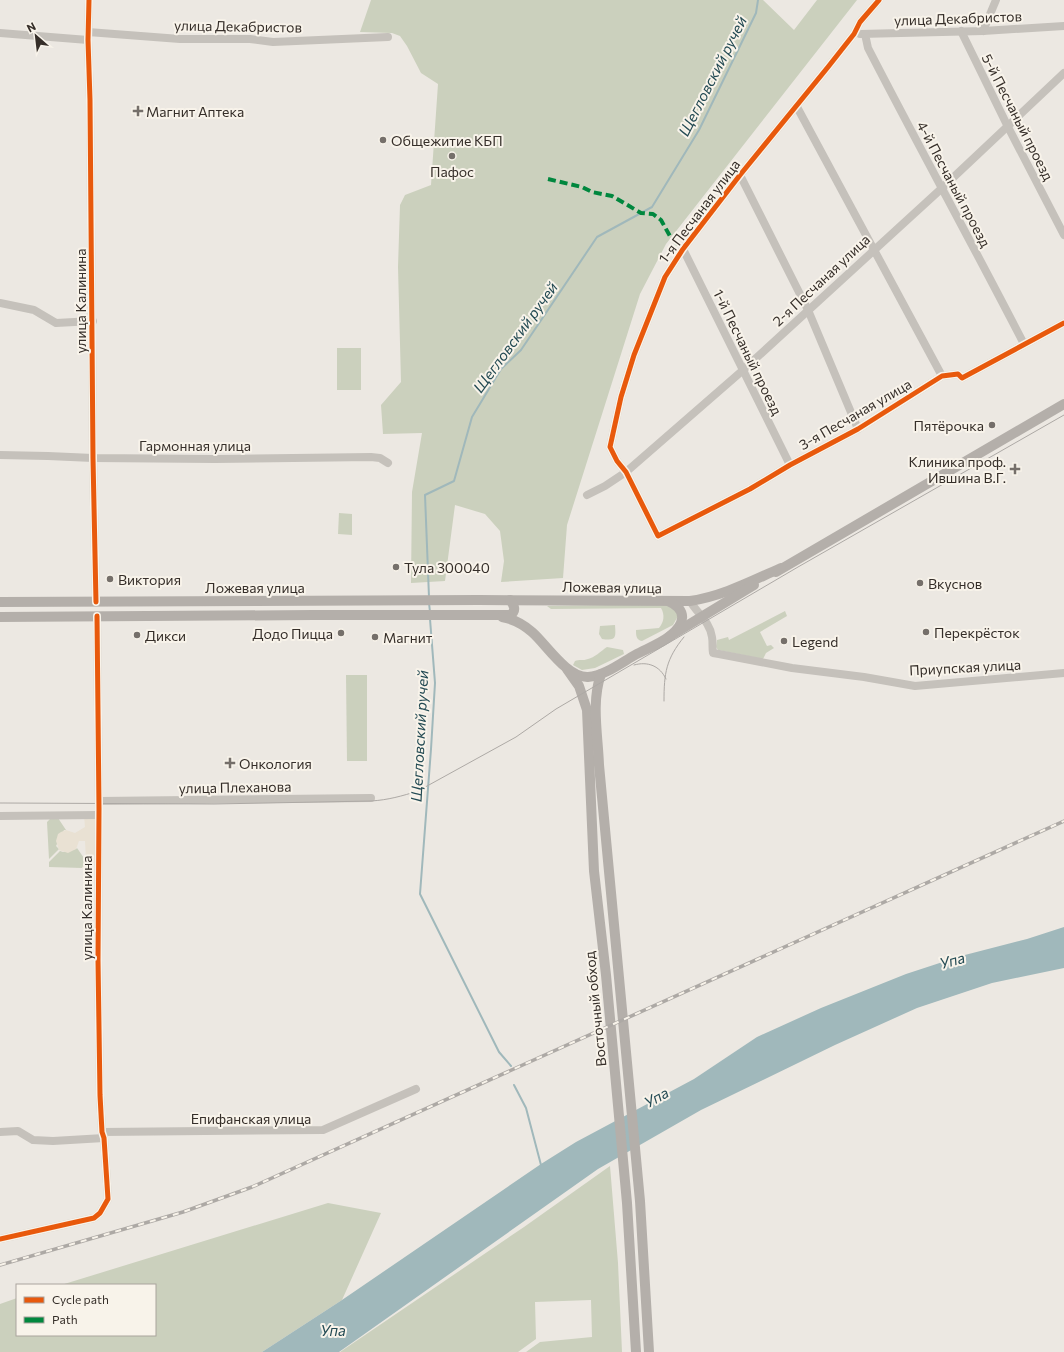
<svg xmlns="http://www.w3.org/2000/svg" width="1064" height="1352" font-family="Commissioner,sans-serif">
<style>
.green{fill:#cbd0bd}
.plaza{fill:#e9e1d3}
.water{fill:#a0b8bb}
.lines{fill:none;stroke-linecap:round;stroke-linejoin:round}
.stream{stroke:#a0b8bb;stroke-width:2}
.minor{stroke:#c5c1bb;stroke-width:8}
.major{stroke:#b4afaa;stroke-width:10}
.tram{stroke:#ada9a5;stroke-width:1}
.rail-casing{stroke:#ada9a5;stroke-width:3.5}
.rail{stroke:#f8f3ea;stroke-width:2;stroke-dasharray:6;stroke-linecap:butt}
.quiet{stroke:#00873e;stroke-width:4;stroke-dasharray:8 4;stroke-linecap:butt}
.cycleway-casing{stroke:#f8f3ea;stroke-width:8}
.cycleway{stroke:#e8590c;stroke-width:5}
.poi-dot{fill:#756f6a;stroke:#f8f3ea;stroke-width:1.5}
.labels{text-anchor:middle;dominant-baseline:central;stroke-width:4;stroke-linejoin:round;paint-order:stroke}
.street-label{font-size:14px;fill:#352e29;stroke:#f8f3ea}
.poi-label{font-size:14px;fill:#352e29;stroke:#f8f3ea;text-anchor:start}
.water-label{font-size:15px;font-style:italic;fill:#234a53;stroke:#f8f3ea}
</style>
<rect width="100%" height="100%" fill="#ece8e2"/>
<g class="green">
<path d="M371 0H763L794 30 817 0H857L666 244 640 294 567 525 563 578 501 582 504 561 500 531 485 514 455 505 445 581 411 583 412 492 422 433 383 434 381 405 401 382 398 267 400 205 405 195 431 185 438 84 421 73 407 46 400 36 392 33 360 32Z"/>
<rect x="337" y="348" width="24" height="42"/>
<path d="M339 513 352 514V535L338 534Z"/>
<path d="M670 604 676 610 678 616 673 625 642 641C636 640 636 635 636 630L659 628C664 622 665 615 661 608L551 609 547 606Z"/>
<path d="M785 611 787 616 760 632 767 646 771 645 774 648 766 653 763 659 718 650 716 647 717 640 728 637 729 640Z"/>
<path d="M615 625C616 638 616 641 602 639L599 634 600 626Z"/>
<path d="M607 647 623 650 624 654 595 668 582 670 573 665 575 661C579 659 583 661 588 659 594 658 601 651 607 647Z"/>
<path d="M346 675H367V761H347Z"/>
<path d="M58 818 66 830H64L56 846 59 849 49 859 47 822 50 819Z"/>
<path d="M77 848 86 861 82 868 49 867V862L60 851 63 852 76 849Z"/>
<path d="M610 1166 618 1263 622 1352H526L540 1342 592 1337 591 1300 535 1302 536 1339 518 1352H340L524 1227Z"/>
<path d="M328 1203 381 1213 342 1300 262 1352H0V1304L17 1298V1335H155V1285H61Z"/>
</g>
<path class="plaza" d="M84 816H95V866L89 868H82L86 861 85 841H79L76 849 68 853 59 850 56 841 58 834 61 832 66 830 75 833 85 827Z"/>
<path class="water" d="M1064 927V968L992 983 917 1008 835 1045 701 1110 598 1169 339 1352H262L342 1300 541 1164 576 1142 694 1079 757 1037 821 1008 906 974 961 956 1027 939Z"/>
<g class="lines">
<g class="stream">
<path d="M429 597 425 495 454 481 472 417 501 369 521 350 597 237 652 207 699 130 756 13 758 0"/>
<path d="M429 603 430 612"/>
<path d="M430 619 435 683 431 749 420 894 499 1052 511 1066"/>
<path d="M514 1085 526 1108 541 1165"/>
</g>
<g class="minor">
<path d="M89 0 88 40 90 100 93 458 96 602"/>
<path d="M879 0 860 22 854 34 828 67 740 175 683 249 665 277 634 355 621 397 610 447 617 461 626 472 658 536 750 489 790 465 858 429 942 376 958 374 962 378 1064 323"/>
<path d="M961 31 1008 127 1064 235"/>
<path d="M983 31 996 0"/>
<path d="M88 32 180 39H250L273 42 388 37"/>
<path d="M0 33 88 40"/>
<path d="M860 34 983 31 1064 26"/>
<path d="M865 34 868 48C919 147 973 245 1024 344"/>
<path d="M797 107 942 376"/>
<path d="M740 175 808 310 858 429"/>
<path d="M683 249 790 465"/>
<path d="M0 303 34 310 56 323 93 321"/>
<path d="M0 455 48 456 93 458 215 459 371 457 380 458 388 463"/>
<path d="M587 495 605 486 626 472 742 371 941 189 1064 73"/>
<path d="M690 601C697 613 710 622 712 637 713 642 712 648 713 653L719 654 792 668 864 677 915 686 1064 673"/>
<path d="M99 801 371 798"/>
<path d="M0 816 99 815"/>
<path d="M0 1132 18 1131 33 1140 53 1141 104 1138"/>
<path d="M102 1132 323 1130 416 1089"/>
<path d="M0 1239 94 1218 100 1213 108 1199 104 1138 102 1132 100 1095 98 960 99 809 97 616"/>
</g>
<g class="major">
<path d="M776 572 1064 404"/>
<path d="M0 602 479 600 690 601C723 596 751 581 781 568"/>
<path d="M0 617 313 615H510C517 611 514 605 510 600"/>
<path d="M502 617C513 619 523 624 532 632 546 644 567 678 588 677 604 676 621 663 635 655 646 649 660 644 670 636 685 624 688 610 668 601"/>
<path d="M670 636 754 585"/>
<path d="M567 669 579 686 587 710 594 871 606 975 627 1203 636 1352"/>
<path d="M601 674C591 702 598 736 599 765L640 1201 649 1352"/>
</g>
<g class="tram">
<path d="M634 665C648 661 660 666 666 679"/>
<path d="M664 701C664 673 666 659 684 637"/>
<path d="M0 803 214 804 371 801C388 800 402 796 418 791L516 737 556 709 798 567 1064 415"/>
</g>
<defs>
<path id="rail" d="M0 1265 183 1212 252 1187 1064 821"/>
</defs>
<use href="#rail" class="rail-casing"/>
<use href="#rail" class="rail"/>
<path class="quiet" d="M548 179 582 187 592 192 612 196 641 213 653 214 661 220 671 238 683 249"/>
<defs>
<g id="cycleway">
<path d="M89 0 88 40 90 100 93 458 96 602"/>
<path d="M879 0 860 22 854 34 828 67 740 175 683 249 665 277 634 355 621 397 610 447 617 461 626 472 658 536 750 489 790 465 858 429 942 376 958 374 962 378 1064 323"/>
<path d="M0 1239 94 1218 100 1213 108 1199 104 1138 102 1132 100 1095 98 960 99 809 97 616"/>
</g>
</defs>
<use href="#cycleway" class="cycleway-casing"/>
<use href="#cycleway" class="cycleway"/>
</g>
<g class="poi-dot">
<path d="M136 105h4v4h4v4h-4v4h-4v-4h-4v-4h4z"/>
<circle cx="383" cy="140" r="4"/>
<circle cx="452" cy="156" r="4"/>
<circle cx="992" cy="425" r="4"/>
<path d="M1013 463h4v4h4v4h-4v4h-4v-4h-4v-4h4z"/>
<circle cx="396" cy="567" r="4"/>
<circle cx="110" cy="579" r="4"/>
<circle cx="920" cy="583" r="4"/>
<circle cx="926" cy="632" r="4"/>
<circle cx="341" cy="633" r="4"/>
<circle cx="137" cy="635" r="4"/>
<circle cx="375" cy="637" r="4"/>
<circle cx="784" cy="641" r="4"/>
<path d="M228 757h4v4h4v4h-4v4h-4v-4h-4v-4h4z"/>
</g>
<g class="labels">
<g class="street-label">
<text transform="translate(958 18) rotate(-2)">улица Декабристов</text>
<text transform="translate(238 26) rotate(1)">улица Декабристов</text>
<text transform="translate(1018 117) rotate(63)">5-й Песчаный проезд</text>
<text transform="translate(954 184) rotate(62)">4-й Песчаный проезд</text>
<text transform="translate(699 211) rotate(-53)">1-я Песчаная улица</text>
<text transform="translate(821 280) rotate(-43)">2-я Песчаная улица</text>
<text transform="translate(80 301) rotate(-90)">улица Калинина</text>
<text transform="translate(748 352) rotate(64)">1-й Песчаный проезд</text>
<text transform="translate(855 414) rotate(-30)">3-я Песчаная улица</text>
<text x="195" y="445">Гармонная улица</text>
<text x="255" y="587">Ложевая улица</text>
<text transform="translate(612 587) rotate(1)">Ложевая улица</text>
<text transform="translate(965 667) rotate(-3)">Приупская улица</text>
<text transform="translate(235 787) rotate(-1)">улица Плеханова</text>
<text transform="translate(86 908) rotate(-90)">улица Калинина</text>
<text transform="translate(595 1009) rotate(-96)">Восточный обход</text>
<text x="251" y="1118">Епифанская улица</text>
</g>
<g class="poi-label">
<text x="146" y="111">Магнит Аптека</text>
<text x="391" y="140">Общежитие КБП</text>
<text x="452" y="171" text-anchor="middle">Пафос</text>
<text x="984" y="425" text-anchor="end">Пятёрочка</text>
<text x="1006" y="461" text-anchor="end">Клиника проф.<tspan x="1006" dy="16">Ившина В.Г.</tspan></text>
<text x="404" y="567">Тула 300040</text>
<text x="118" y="579">Виктория</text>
<text x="928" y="583">Вкуснов</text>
<text x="934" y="632">Перекрёсток</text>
<text x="333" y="633" text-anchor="end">Додо Пицца</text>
<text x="145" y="635">Дикси</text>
<text x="383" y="637">Магнит</text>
<text x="792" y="641">Legend</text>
<text x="239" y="763">Онкология</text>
</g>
<g class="water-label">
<text transform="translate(712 76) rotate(-63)">Щегловский ручей</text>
<text transform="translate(515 337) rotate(-54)">Щегловский ручей</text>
<text transform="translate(419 736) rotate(-87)">Щегловский ручей</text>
<text transform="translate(952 960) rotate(-16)">Упа</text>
<text transform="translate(656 1097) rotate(-29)">Упа</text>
<text x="333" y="1330">Упа</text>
</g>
</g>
<rect x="16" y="1284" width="140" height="52" fill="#f8f3ea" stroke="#aaa49d"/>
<rect x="24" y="1297" width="20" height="6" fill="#e8590c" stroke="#aaa49d"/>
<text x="52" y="1304" font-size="12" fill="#352e29">Cycle path</text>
<rect x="24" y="1317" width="20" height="6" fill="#00873e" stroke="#aaa49d"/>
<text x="52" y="1324" font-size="12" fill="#352e29">Path</text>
<g transform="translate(36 36) rotate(332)" stroke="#f8f3ea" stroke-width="3" paint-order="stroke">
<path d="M0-3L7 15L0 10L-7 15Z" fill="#352e29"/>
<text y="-6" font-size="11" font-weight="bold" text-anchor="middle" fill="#352e29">N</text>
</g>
</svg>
